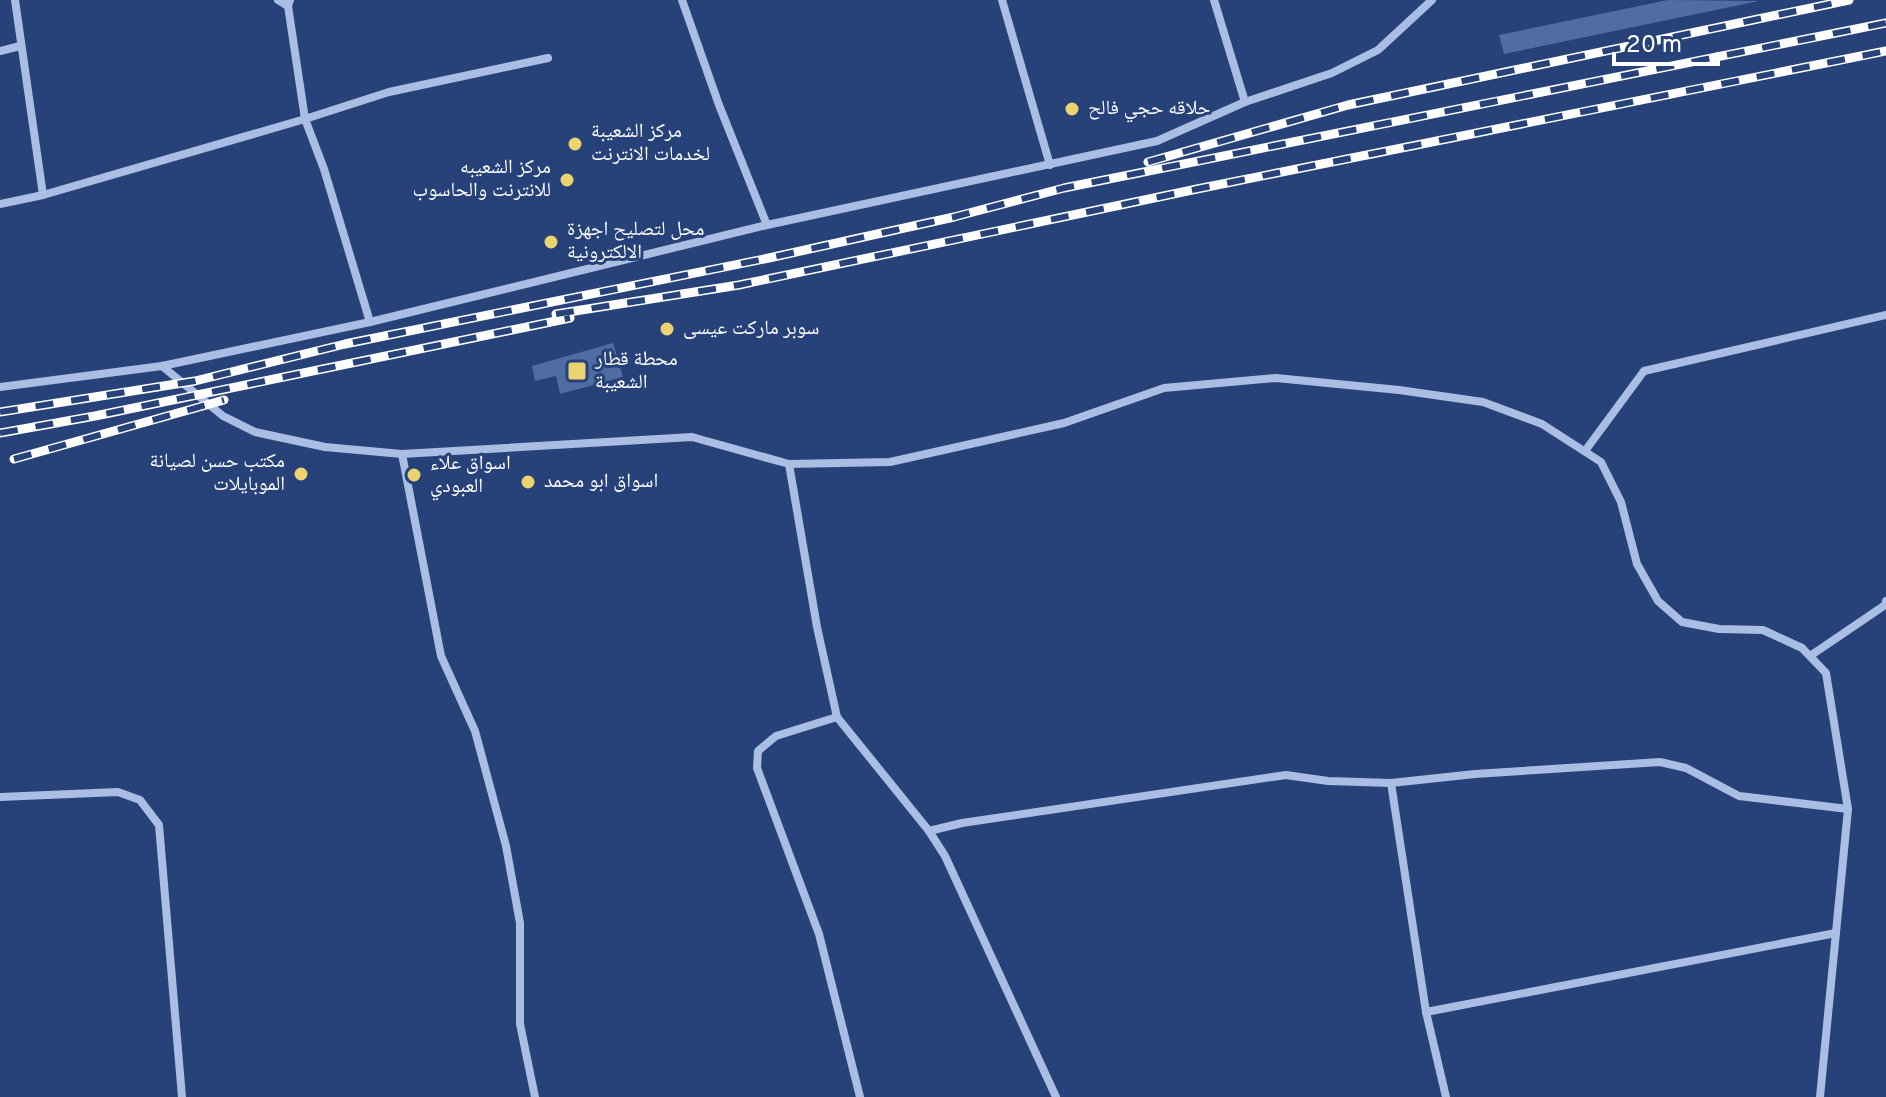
<svg xmlns="http://www.w3.org/2000/svg" width="1886" height="1097" font-family="Overpass,'Noto Naskh Arabic',sans-serif">
<style>
.building{fill:#4f6ca3}
.lines{fill:none;stroke-linecap:round;stroke-linejoin:round}
.minor{stroke:#aabee3;stroke-width:8}
.rail-casing{stroke:#fff;stroke-width:9}
.rail{stroke:#274279;stroke-width:6;stroke-dasharray:18;stroke-linecap:butt}
.poi-dot{fill:#ebd470;stroke:#274279;stroke-width:3}
.labels{text-anchor:middle;dominant-baseline:central;stroke-width:6;stroke-linejoin:round;paint-order:stroke}
.poi-label{font-size:20px;fill:#fff;stroke:#274279;text-anchor:start}
</style>
<rect width="100%" height="100%" fill="#274279"/>
<g class="building">
<path d="M1668 0 1759 1 1504 54 1499 35Z"/>
<path d="M613 343 623 377 560 394 556 376 535 381 532 366Z"/>
</g>
<g class="lines">
<g class="minor">
<path d="M15 0 43 195"/>
<path d="M278 0 288 6"/>
<path d="M290 0 288 6 305 119 389 92 548 58"/>
<path d="M682 0 719 105 767 225"/>
<path d="M1002 0 1050 165"/>
<path d="M1214 0 1245 102"/>
<path d="M0 51 20 46"/>
<path d="M0 204 43 195 305 119 324 169 370 322"/>
<path d="M162 366 223 416 255 432 325 447 402 454 692 437 789 464 890 462 1064 423 1164 388 1276 378 1399 390 1483 402 1542 424 1601 462 1621 502 1637 564 1658 601 1682 622 1719 629 1763 630 1802 648 1826 673 1848 809 1820 1097"/>
<path d="M0 387 162 366 370 322 767 225 1157 141 1245 102 1332 73 1378 50 1432 0"/>
<path d="M1585 451 1644 371 1886 315"/>
<path d="M402 454 441 656 475 731 506 846 520 923V1024L535 1097"/>
<path d="M789 464 817 627 837 717 929 831 945 856 1056 1097"/>
<path d="M1810 656 1885 605 1886 601"/>
<path d="M837 717 776 736 758 751 757 768 819 934 860 1097"/>
<path d="M1391 783 1426 1012 1446 1097"/>
<path d="M0 797 118 792 140 800 159 825 182 1097"/>
<path d="M929 831 962 823 1286 775 1328 781 1391 783 1475 774 1660 762 1686 768 1739 796 1848 809"/>
<path d="M1426 1012 1836 933"/>
</g>
<defs>
<g id="rail">
<path d="M1148 162 1348 105 1849 0"/>
<path d="M556 314 739 285 1197 189 1886 51"/>
<path d="M0 412 195 381 345 344 769 258 954 217 1064 188 1886 23"/>
<path d="M0 433 95 416 570 318"/>
<path d="M14 459 224 400"/>
</g>
</defs>
<use href="#rail" class="rail-casing"/>
<use href="#rail" class="rail"/>
</g>
<g class="poi-dot">
<circle cx="1072" cy="109" r="8"/>
<circle cx="575" cy="144" r="8"/>
<circle cx="567" cy="180" r="8"/>
<circle cx="551" cy="242" r="8"/>
<circle cx="667" cy="329" r="8"/>
<rect x="567" y="361" width="20" height="20" rx="4"/>
<circle cx="301" cy="474" r="8"/>
<circle cx="414" cy="475" r="8"/>
<circle cx="528" cy="482" r="8"/>
</g>
<g class="labels">
<g class="poi-label">
<text x="1088" y="109">حلاقه حجي فالح</text>
<text x="591" y="132">مركز الشعيبة<tspan x="591" dy="23">لخدمات الانترنت</tspan></text>
<text x="551" y="168" text-anchor="end">مركز الشعيبه<tspan x="551" dy="23">للانترنت والحاسوب</tspan></text>
<text x="567" y="230">محل لتصليح اجهزة<tspan x="567" dy="23">الالكترونية</tspan></text>
<text x="683" y="329">سوبر ماركت عيسى</text>
<text x="595" y="360">محطة قطار<tspan x="595" dy="23">الشعيبة</tspan></text>
<text x="285" y="462" text-anchor="end">مكتب حسن لصيانة<tspan x="285" dy="23">الموبايلات</tspan></text>
<text x="430" y="464">اسواق علاء<tspan x="430" dy="23">العبودي</tspan></text>
<text x="544" y="482">اسواق ابو محمد</text>
</g>
</g>
<path d="M1614 52v12h104v-12" fill="none" stroke="#ffffff" stroke-width="4"/>
<text x="1626" y="52" font-size="24" fill="#ffffff" stroke="#274279" stroke-width="6" paint-order="stroke">20 m</text>
</svg>
